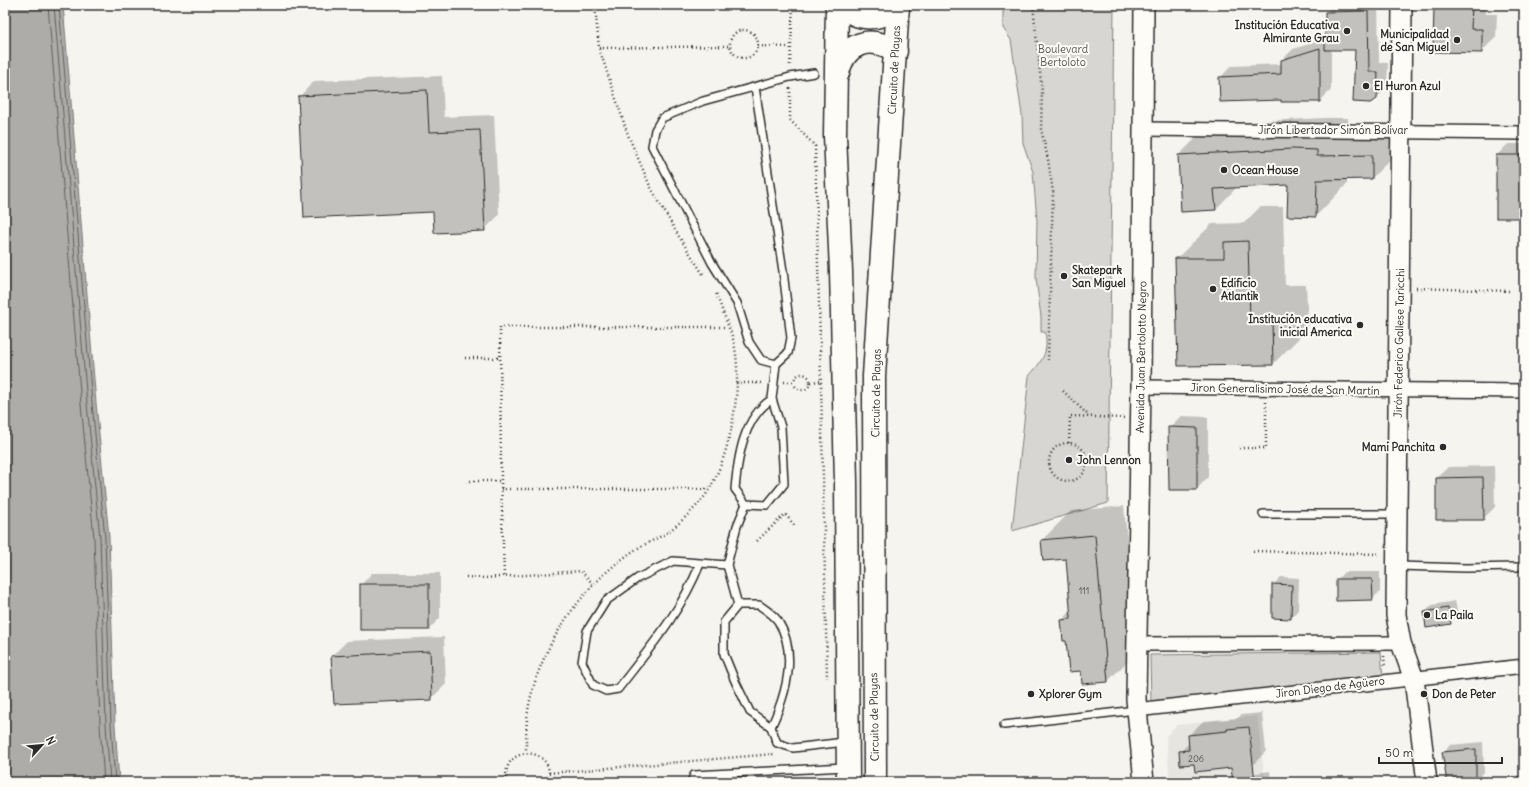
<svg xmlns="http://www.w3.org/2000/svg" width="1529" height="787" font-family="Delius,sans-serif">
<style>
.built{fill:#e6e5e0}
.green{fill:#d7d6d2;stroke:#81807e}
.water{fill:#adaca9;stroke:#797877}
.shadow{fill:#0003}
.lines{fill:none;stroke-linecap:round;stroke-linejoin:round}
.shore{stroke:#5f5f5d;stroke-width:1}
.building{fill:#c2c1be;stroke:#2b2b2b}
.lane-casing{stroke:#2b2b2b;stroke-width:10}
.street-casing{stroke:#2b2b2b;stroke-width:16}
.secondary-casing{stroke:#2b2b2b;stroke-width:22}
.highway-casing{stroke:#2b2b2b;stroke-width:25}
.path{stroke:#2b2b2b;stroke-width:2.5;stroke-dasharray:1 3;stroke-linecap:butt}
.lane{stroke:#fdfcf7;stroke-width:7}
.street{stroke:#fdfcf7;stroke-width:13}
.secondary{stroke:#fdfcf7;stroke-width:19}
.highway{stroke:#fdfcf7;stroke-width:22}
.poi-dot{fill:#2b2b2b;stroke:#fdfcf7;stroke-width:1.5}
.labels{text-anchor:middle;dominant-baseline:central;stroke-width:4;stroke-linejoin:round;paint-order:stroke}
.number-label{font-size:9px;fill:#515050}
.poi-label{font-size:11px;font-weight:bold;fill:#2b2b2b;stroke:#fdfcf7;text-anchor:start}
.park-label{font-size:11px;fill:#565655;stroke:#fdfcf7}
.street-label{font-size:11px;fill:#2b2b2b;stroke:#fdfcf7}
</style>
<rect width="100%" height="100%" fill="#f5f4ef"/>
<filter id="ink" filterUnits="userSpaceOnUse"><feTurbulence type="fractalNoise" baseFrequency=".025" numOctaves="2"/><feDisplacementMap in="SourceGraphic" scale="8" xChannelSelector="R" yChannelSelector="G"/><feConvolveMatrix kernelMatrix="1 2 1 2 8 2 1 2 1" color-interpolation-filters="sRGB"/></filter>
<g filter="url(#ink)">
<path class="built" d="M1257 716 1265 782H1170L1166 736 1177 725Z"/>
<g class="green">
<path d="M1003 5H1114L1108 503 1012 531 1029 376C1042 361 1049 353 1045 332H1041V317L1036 278 1037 220 1033 172 1023 143 1022 115 1011 40 1003 28Z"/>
<path d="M1381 652 1383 678 1151 701 1150 655Z"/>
<path d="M815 779V782H770Z"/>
</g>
<path class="water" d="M5 5H63L96 403 109 537 115 725 119 782H5Z"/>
<g class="shadow">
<path d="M1333 5H1378L1379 62 1388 63 1387 88 1376 98 1356 49H1331V90L1320 101 1282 98 1220 78 1231 66 1282 64V60L1293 49 1326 39V12Z"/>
<path d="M1435 5H1486V14H1497L1496 37 1481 52Z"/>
<path d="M442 76 444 117 494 115 499 215 484 230 299 97 314 81Z"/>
<path d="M1324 118H1348V125L1403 124V146L1372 178H1347V184L1316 216 1289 184 1238 186 1215 210 1179 155 1210 124Z"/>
<path d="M1508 144H1524V217L1497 155Z"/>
<path d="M1260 207H1283L1285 285H1306L1308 329 1273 364 1176 259 1212 224 1244 223Z"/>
<path d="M1181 416 1208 417V477L1197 489 1169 428Z"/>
<path d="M1494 466 1495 507 1483 519 1437 478 1448 467Z"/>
<path d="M1124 506 1137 652 1108 681 1081 670 1066 640 1062 620 1071 611 1067 558 1042 540 1071 511Z"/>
<path d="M1344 572H1380V592L1372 599 1337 580Z"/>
<path d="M372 573H440V618L429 629H361V585Z"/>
<path d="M1281 577 1299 578 1298 610 1291 618 1273 585Z"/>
<path d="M1455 601 1458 615 1450 623 1425 612 1432 605Z"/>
<path d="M444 637 446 684 431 699 332 656 347 641Z"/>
<path d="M1262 713 1266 751 1253 765 1195 762 1180 752 1190 742 1189 735 1203 721 1238 718 1241 715Z"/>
<path d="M1483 742 1484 772 1476 780 1448 782 1443 753 1450 745Z"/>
<path d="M1270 771 1271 782H1242L1250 774Z"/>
</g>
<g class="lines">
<g class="shore">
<path d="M48 5 81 404 94 538 100 725 104 782"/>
<path d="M54 5 87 404 100 538 106 725 110 782"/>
<path d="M59 5 92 403 105 538 111 725 115 782"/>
</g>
</g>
<g class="building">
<path d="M1434 5H1472L1471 29H1482V53L1433 52Z"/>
<path d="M1368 11 1369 72H1378L1377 99 1370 103 1353 102 1355 50H1325V12Z"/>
<path d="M1320 48V102H1281V100L1220 102 1219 77 1281 74V60Z"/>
<path d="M427 90 429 132 480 130 485 231 434 233 433 212 304 218 298 96Z"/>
<path d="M1292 149 1317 150V156L1372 155V179L1317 180 1316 217 1287 216 1288 185 1214 189 1216 210 1181 212 1178 155Z"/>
<rect x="1496" y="155" width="28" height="63"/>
<path d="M1248 241 1250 320H1272L1273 365 1178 366 1175 258H1224V242Z"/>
<path d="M1168 427 1197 428V490H1169Z"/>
<path d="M1483 477 1484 520H1436V478Z"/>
<path d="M1095 535 1108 682 1082 684 1081 671 1069 672 1066 641H1063L1061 620 1071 619 1066 559 1043 561 1041 540Z"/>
<path d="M1336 579H1372L1373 600 1336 601Z"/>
<rect x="360" y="584" width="69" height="46"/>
<path d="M1272 584 1292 585 1291 619 1272 618Z"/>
<path d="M1448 608 1451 624 1426 628 1424 612Z"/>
<path d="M430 651 432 700 334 704 331 656Z"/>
<path d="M1249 727 1255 782H1233L1231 768 1195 772 1194 764 1180 765 1179 751 1189 750 1188 735 1227 731V729Z"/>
<path d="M1476 749V781L1447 782 1442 752Z"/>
</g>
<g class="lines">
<defs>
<g id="lane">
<path d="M755 87 783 271 791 338 788 353 776 364 761 360 749 342 737 303 712 263 652 146 655 130 662 118 703 101 790 77 814 73"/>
<path d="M772 399C743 418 738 457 735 489L746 504 767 505 784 484 781 427 772 399 776 364"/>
<path d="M1263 514H1396"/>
<path d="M700 564C681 612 649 649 618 689L606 691 593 685 582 662 587 631 606 601 638 578 673 561 727 565"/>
<path d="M1398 566 1466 568 1517 567"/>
<path d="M738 605 727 565 737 526 746 504"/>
<path d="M1004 725 1136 710"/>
<path d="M771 727C786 695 798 653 778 621 774 615 765 609 759 605H738L724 622V654L735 681 750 712 771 727 777 743 793 748 845 742"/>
<path d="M691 782 694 775 845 767"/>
</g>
<g id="street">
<path d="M1142 129 1524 133"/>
<path d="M1141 387 1524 391"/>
<path d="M1136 644 1401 643"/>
<path d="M1136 710 1524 666"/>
</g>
<g id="secondary">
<path d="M1144 5 1141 387 1136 699 1144 782"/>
<path d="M1402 5 1396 615 1401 643 1414 679 1427 782"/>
</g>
<g id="highway">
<path d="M837 5 835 135 841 271 846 482 848 782"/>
<path d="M843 5C858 23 881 19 898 8"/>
<path d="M838 73C845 42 870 35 896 51"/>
<path d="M875 782 874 376 898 5"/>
</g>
</defs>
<use href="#lane" class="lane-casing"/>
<use href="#street" class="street-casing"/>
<use href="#secondary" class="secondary-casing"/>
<use href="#highway" class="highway-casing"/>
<g class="path">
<path d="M595 5 599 48 628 135 650 186 678 235 703 274"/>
<path d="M1033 5 1042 92 1041 129 1048 159 1053 192 1048 360"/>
<circle cx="744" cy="44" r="14"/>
<path d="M758 46 790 47"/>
<path d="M599 48 729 46"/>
<path d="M790 65 793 5"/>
<path d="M790 88V120L815 146 821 381 827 678"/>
<path d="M1416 288 1511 291"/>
<path d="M465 358H501"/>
<circle cx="802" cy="382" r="8"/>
<path d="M784 382H794"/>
<path d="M811 382 821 381"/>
<path d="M736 383H763"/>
<path d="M1063 391 1089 416"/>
<path d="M1069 443 1070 416 1124 418"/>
<circle cx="1068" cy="462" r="19"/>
<path d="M1239 448H1266V401"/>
<path d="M1087 460 1122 459"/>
<path d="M466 481H501"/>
<path d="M501 489H709"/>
<path d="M757 541 785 514 795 526"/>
<path d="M1253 551 1379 554"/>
<path d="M504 576 501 481 500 327H727"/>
<path d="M466 577 485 578 581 571 594 585"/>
<path d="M1384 656 1385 667"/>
<path d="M526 753C526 738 526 720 529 705 541 645 580 589 629 554 641 545 656 540 668 532 679 524 692 511 701 501 730 467 746 378 732 336 727 322 721 307 716 293"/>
<path d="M549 773 774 754"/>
<path d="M507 782C499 745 555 743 549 782"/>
<path d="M1482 782 1524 776"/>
</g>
<use href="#lane" class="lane"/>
<use href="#street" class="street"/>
<use href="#secondary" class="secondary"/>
<use href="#highway" class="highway"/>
</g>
</g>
<g class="poi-dot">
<circle cx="1347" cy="31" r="4"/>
<circle cx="1457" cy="40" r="4"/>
<circle cx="1366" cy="86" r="4"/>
<circle cx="1224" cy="170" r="4"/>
<circle cx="1064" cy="276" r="4"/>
<circle cx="1213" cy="289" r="4"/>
<circle cx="1360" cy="325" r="4"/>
<circle cx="1443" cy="447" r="4"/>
<circle cx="1069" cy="460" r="4"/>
<circle cx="1427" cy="615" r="4"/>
<circle cx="1031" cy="694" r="4"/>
<circle cx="1424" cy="694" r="4"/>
</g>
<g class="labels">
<g class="number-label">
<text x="1084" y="590">111</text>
<text x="1196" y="758">206</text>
</g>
<g class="poi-label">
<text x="1339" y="25" text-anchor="end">Institución Educativa<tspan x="1339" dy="13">Almirante Grau</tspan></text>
<text x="1449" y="34" text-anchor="end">Municipalidad<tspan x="1449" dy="13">de San Miguel</tspan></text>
<text x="1374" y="86">El Huron Azul</text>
<text x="1232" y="170">Ocean House</text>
<text x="1072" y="270">Skatepark<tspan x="1072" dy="13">San Miguel</tspan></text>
<text x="1221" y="283">Edificio<tspan x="1221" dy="13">Atlantik</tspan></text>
<text x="1352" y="319" text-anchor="end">Institución educativa<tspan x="1352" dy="13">inicial America</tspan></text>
<text x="1435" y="447" text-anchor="end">Mami Panchita</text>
<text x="1077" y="460">John Lennon</text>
<text x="1435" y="615">La Paila</text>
<text x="1039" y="694">Xplorer Gym</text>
<text x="1432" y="694">Don de Peter</text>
</g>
<g class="park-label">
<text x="1063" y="49">Boulevard<tspan x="1063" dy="13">Bertoloto</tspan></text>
</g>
<g class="street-label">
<text transform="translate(894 70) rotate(-87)">Circuito de Playas</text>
<text x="1333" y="130">Jirón Libertador Simón Bolívar</text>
<text transform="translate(1399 343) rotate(-89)">Jirón Federico Gallese Taricchi</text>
<text transform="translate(1141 357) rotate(-89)">Avenida Juan Bertolotto Negro</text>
<text transform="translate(1285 389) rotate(1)">Jíron Generalisimo José de San Martín</text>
<text transform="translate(876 393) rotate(-89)">Circuito de Playas</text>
<text transform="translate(1330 687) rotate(-7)">Jíron Diego de Agüero</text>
<text transform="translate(874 717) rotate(-91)">Circuito de Playas</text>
</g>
</g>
<rect width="1529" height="787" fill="none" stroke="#fdfcf7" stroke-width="20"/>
<rect x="10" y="10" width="1509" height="767" fill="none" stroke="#2b2b2b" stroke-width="1.5" filter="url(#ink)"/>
<g transform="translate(42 745) rotate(63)" stroke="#fdfcf7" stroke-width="3" paint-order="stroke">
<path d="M0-3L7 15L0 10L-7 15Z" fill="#2b2b2b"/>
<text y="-6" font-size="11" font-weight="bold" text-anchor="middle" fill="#2b2b2b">N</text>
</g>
<path d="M1379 757v6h123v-6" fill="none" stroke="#2b2b2b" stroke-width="2"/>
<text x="1385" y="757" font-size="12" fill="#2b2b2b" stroke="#fdfcf7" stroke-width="3" paint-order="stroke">50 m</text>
</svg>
